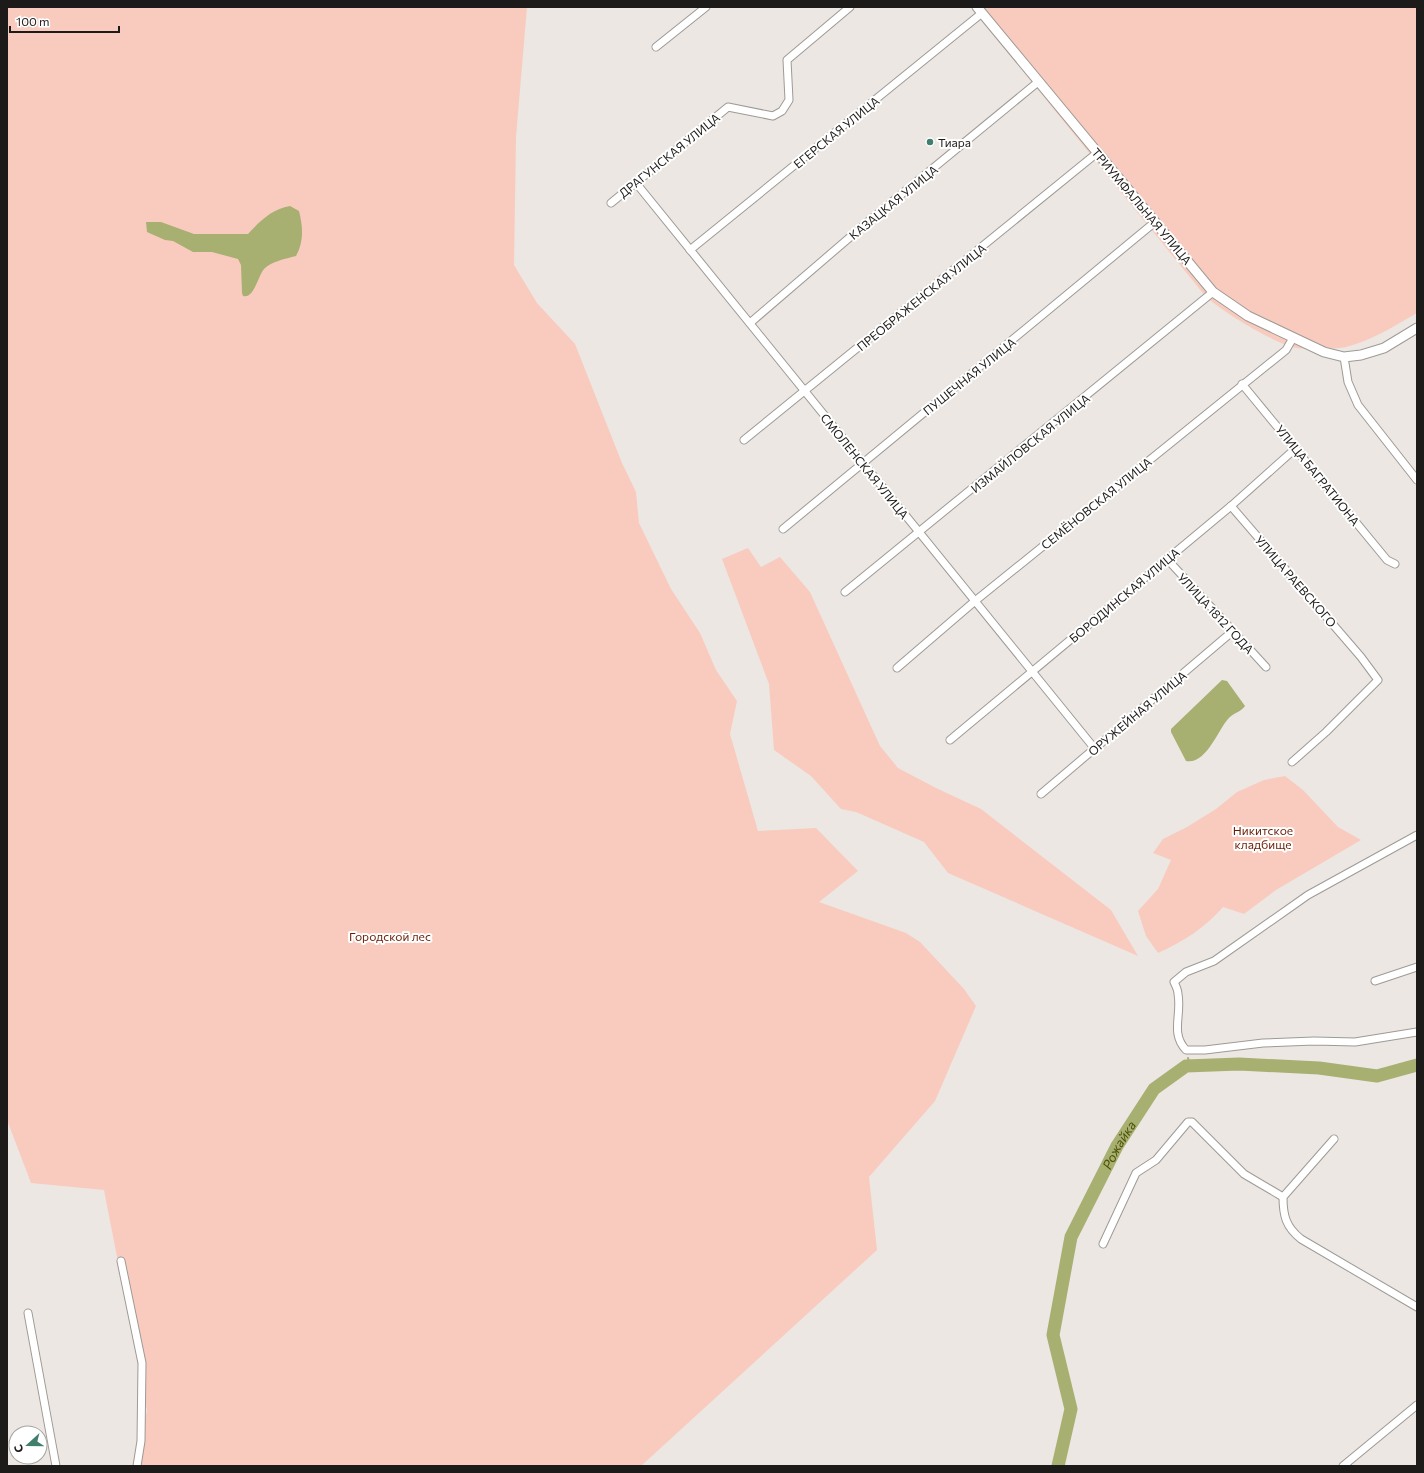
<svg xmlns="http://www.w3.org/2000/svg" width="1424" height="1473" font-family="Commissioner,sans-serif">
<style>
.green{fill:#f9cbbe}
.water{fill:#a7af71}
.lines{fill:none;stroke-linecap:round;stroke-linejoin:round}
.stream{stroke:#a7af71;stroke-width:2}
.river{stroke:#a7af71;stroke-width:13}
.minor-casing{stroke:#9e9a95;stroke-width:9}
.tertiary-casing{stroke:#9e9a95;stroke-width:11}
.minor{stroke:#fff;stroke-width:7}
.tertiary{stroke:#fff;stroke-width:9}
.poi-dot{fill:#407f6d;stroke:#fff;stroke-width:1.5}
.labels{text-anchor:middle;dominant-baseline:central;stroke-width:4;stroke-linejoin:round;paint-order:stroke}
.street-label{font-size:12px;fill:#1d1b19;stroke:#fff}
.poi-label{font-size:12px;fill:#1d1b19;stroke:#fff;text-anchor:start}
.park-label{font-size:12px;fill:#691c04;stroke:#fff}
.water-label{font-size:13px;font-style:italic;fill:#4a4f03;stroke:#fff}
</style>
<rect width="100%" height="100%" fill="#ece7e2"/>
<g class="green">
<path d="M7 7H527L516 137 514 265 537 303 575 344 622 463 636 492 639 523 671 589 700 633 716 670 737 701 730 734 758 831 816 828 858 871 819 902 906 933 920 942 964 989 976 1006 935 1101 869 1177 877 1250 641 1466H133L147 1411 104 1190 31 1183 7 1120Z"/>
<path d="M971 7H1417V313C1394 326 1371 341 1346 347 1338 349 1305 350 1297 348 1275 344 1223 312 1206 297Z"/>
<path d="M748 548 761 567 780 557 810 592 880 746 898 768 936 788 981 809 1111 910 1138 956 948 873 924 842 856 812 841 809 811 776 774 750 769 684 722 559Z"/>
<path d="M1285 776 1303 790 1338 827 1361 840 1276 890 1244 914 1223 907C1205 928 1184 941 1158 953L1146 936 1138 911 1158 889 1171 860 1153 853 1163 839 1187 827 1216 809 1237 792 1264 780Z"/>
</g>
<g class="water">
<path d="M290 206 299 211C303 227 304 242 296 256 285 259 272 261 264 269 258 276 254 299 243 296L242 293 241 265 238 259 212 252H193L173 241 165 240 147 232 146 222H161L194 234H248C260 221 272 209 290 206Z"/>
<path d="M1222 680 1227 681 1245 706C1241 712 1233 713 1228 719 1218 730 1206 765 1186 761L1171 732V729Z"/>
</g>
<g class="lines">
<path class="stream" d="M1186 1066 1189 1062 1188 1058"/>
<path class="river" id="s1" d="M1058 1466 1071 1409 1053 1335 1071 1237 1117 1146 1154 1089 1186 1066 1239 1064 1319 1068 1377 1076 1417 1065"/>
<defs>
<g id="minor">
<path d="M656 47 706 7"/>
<path d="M636 183 1095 749"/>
<path d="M611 203 728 107 773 116 782 111 789 100 787 60 850 7"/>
<path d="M690 250 982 13"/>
<path d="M750 323 870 220 1038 82"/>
<path d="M1344 357 1348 382 1358 405 1417 480"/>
<path d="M1242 384 1387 560 1395 564"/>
<path d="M744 440 1097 153"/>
<path d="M1231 506 1361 657 1378 680 1326 732 1292 762"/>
<path d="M783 529 1155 222"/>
<path d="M1167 559 1266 667"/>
<path d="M845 592 1213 292"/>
<path d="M897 668 975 601 1286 350 1293 338"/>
<path d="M950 740 1231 506 1296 448"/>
<path d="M1041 794 1233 631"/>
<path d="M1417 835 1308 895 1214 961 1186 972 1174 982C1176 986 1178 990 1178 994 1182 1015 1170 1033 1186 1050H1205L1263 1043 1314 1041 1355 1042 1417 1032"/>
<path d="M1375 981 1417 967"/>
<path d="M1334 1139 1283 1197C1283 1216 1286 1227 1301 1239L1417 1307"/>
<path d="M1103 1244 1136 1173 1156 1160 1188 1122H1192L1244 1174 1283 1197"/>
<path d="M121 1261 142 1363 141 1441 137 1466"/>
<path d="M28 1313 56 1466"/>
<path d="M1343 1466 1417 1405"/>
</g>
<path id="tertiary" d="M977 7 1213 292 1248 316 1324 352 1344 357 1361 355 1384 348 1417 328"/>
</defs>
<use href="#minor" class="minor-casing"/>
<use href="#tertiary" class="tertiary-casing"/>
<use href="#minor" class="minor"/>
<use href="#tertiary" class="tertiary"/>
</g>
<circle class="poi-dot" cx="930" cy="142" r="4"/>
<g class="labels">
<g class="street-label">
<text transform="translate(836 132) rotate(-39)">ЕГЕРСКАЯ УЛИЦА</text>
<text transform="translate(669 155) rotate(-39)">ДРАГУНСКАЯ УЛИЦА</text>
<text transform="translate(893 202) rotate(-39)">КАЗАЦКАЯ УЛИЦА</text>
<text transform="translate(1142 206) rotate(50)">ТРИУМФАЛЬНАЯ УЛИЦА</text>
<text transform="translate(921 297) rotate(-39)">ПРЕОБРАЖЕНСКАЯ УЛИЦА</text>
<text transform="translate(969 376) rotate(-39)">ПУШЕЧНАЯ УЛИЦА</text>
<text transform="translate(1030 443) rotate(-39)">ИЗМАЙЛОВСКАЯ УЛИЦА</text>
<text transform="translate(865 466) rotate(51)">СМОЛЕНСКАЯ УЛИЦА</text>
<text transform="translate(1318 475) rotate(51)">УЛИЦА БАГРАТИОНА</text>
<text transform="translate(1096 503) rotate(-39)">СЕМЁНОВСКАЯ УЛИЦА</text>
<text transform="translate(1296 581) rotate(49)">УЛИЦА РАЕВСКОГО</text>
<text transform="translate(1124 595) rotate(-40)">БОРОДИНСКАЯ УЛИЦА</text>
<text transform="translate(1216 613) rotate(47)">УЛИЦА 1812 ГОДА</text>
<text transform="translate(1137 713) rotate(-40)">ОРУЖЕЙНАЯ УЛИЦА</text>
</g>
<g class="poi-label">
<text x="938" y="142">Тиара</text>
</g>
<g class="park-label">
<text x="1263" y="830">Никитское<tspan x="1263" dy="14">кладбище</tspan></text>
<text x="390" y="936">Городской лес</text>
</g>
<g class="water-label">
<text stroke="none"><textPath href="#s1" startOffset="338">Рожайка</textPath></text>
</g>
</g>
<rect width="1424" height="1473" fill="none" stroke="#1d1b19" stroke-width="16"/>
<g transform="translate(28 1445) rotate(249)"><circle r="19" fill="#ffffff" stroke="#a5a4a3"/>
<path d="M0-3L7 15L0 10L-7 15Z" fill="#407f6d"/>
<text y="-6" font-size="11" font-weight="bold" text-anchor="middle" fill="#1d1b19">С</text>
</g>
<path d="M10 26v6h109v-6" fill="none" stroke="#1d1b19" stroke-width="2"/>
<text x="16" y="26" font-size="12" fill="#1d1b19" stroke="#ffffff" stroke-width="3" paint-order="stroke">100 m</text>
</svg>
